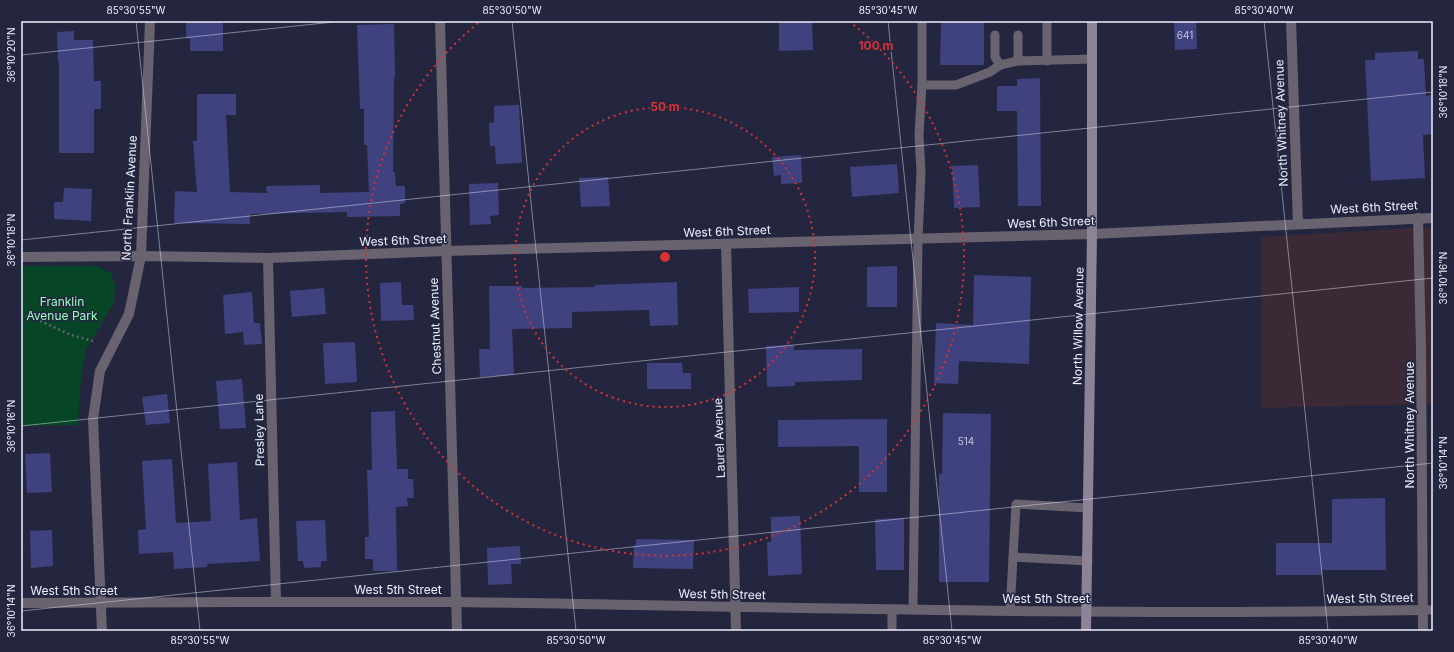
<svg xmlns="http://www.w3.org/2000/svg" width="1454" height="652" font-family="Inter,sans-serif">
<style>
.medical{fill:#3b2a35}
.green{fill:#074527}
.building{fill:#3f427e}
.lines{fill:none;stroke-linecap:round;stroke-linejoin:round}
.path{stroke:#616378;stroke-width:2.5;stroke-dasharray:2 3;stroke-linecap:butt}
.lane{stroke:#69626f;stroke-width:9}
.street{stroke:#69626f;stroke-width:10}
.secondary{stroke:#8d8396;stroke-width:10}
.ticks{fill:none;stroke:#edeffc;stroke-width:1;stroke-opacity:0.45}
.ring{fill:none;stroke:#d73233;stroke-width:2;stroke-dasharray:2 4}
.labels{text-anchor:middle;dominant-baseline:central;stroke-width:3;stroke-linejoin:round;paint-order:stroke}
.number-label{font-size:10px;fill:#c2c4dc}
.street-label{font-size:12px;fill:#edeffc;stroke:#24263f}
.park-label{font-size:12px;fill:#98fdbf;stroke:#24263f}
.centre{fill:#d73233;stroke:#24263f;stroke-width:2}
.ring-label{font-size:12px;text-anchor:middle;font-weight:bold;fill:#d73233;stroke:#24263f;stroke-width:3;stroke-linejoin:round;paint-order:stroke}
.neatline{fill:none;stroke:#edeffc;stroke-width:1.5}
.ticks-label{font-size:10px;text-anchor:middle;fill:#edeffc}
</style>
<rect width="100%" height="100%" fill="#24263f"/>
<path class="medical" d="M1433 227V505L1432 404 1262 408 1261 237Z"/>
<path class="green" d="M21 266H97L111 273 115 285 114 303 86 349 81 378 78 425 21 426Z"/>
<g class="building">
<path d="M186 21H223V51H190V39L186 38Z"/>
<path d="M779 21H812L813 50 779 51Z"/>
<path d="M941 21H984V65H940Z"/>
<path d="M1174 21H1196L1197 49 1175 50Z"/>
<path d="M394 24 395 78H394L393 172H395L396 186H405V203L400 204V216L347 217V212L250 214V224L174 223 175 191 197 192 193 141H197V94H236V115H226L230 192 267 193 266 186 320 185V193L369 192 367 145H364V109H360L357 25Z"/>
<path d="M74 31V40H93L94 81H101V109H94V153H59V62H58L57 32Z"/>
<path d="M1418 51V59H1424L1426 96 1433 95V134L1423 135 1425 178 1371 181 1365 60H1375V53Z"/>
<path d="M1040 78 1041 206H1018L1017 111H997V86H1017V79Z"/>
<path d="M519 105 522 163 496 164 495 146H490L489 123 494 122V106Z"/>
<path d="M801 155 802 183 781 184V175L774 176 772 157Z"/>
<path d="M897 164 899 193 852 197 850 167Z"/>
<path d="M978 165 980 207 954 208 952 166Z"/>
<path d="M608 177 610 206 581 207 579 178Z"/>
<path d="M498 183 499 215 490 216 491 224 470 225 469 184Z"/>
<path d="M64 188 92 189 91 221 54 219V202H63Z"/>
<path d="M897 266V307H867V267Z"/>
<path d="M974 275 1031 277 1029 364 959 361 958 384 934 383 936 323 973 325Z"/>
<path d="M401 282 402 305H413L414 320 381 321 380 283Z"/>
<path d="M677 282 678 325 650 326 649 310 572 312V328L512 329 514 375 480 377 479 349H490L489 286H522V288L595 287V285Z"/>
<path d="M799 287V312L749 313 748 289Z"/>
<path d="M324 288 326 314 292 317 290 291Z"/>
<path d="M252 292 254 323H260L262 344 244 345 243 332 225 334 223 295Z"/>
<path d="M355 342 357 382 325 384 323 343Z"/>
<path d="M794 345V350L862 349V380L795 382V386L767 387 766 346Z"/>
<path d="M647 363H682L683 373H691V389H647Z"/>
<path d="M242 379 246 428 220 429 216 381Z"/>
<path d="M167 394 170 423 146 425 142 397Z"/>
<path d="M395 411 397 469H408V479H413L414 498H407L408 506 396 507 397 571H373V559H365V537H369L367 470H372L371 412Z"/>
<path d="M943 413 991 414 989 582H939V474H942Z"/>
<path d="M887 419V492H859V446L778 447V420Z"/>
<path d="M50 453 52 492 27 493 25 454Z"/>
<path d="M172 459 176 523 211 521 208 464 237 462 240 520 257 518 260 561 207 564V567L174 569 173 552 139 554 138 530 146 529 142 461Z"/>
<path d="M1385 498 1386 570H1322V575H1276V543H1332V499Z"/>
<path d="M800 516 802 574 768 576 767 542H771V517Z"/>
<path d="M904 518V570H876L875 519Z"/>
<path d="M325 520 327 561H321V567L304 568 303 561H298L296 521Z"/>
<path d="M52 530 53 566 31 568 30 531Z"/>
<path d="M636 539 694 540 693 569 633 568 634 545H636Z"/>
<path d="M520 546 521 564H511L512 584 488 585 487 548Z"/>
</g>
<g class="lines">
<path class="path" d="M21 315 34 318 71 335 93 341"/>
<g class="lane">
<path d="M922 21V85H956L990 72 1000 65"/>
<path d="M1047 21V61"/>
<path d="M995 35V57L1000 65 1018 61"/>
<path d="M1018 35V61L1092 59"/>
<path d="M1013 557 1088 561"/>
<path d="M913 609 918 239 921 172 919 135 922 85"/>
<path d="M1423 610H1433"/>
<path d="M1010 611 1016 504 1088 508"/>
<path d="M892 631V609"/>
</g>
<g class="street">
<path d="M440 21 457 631"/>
<path d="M1291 21 1298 224"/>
<path d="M1418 218 1421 349 1423 631"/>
<path d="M726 244 736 631"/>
<path d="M21 257 141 256 268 258 446 251 1092 234 1433 218"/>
<path d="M268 258 276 602"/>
<path d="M21 603C167 603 312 601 458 602 780 607 1101 616 1423 610"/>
<path d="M102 631 93 419 100 371 129 314 141 256 150 21"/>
</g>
<path class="secondary" d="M1086 631 1092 234V21"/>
</g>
<path class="ticks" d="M136 21 200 631M512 21 576 631M888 21 952 631M1264 21 1328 631M21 55 343 21M21 240 1433 92M21 426 1433 278M21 611 1433 463"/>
<g class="ring">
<circle cx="665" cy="257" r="150"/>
<path d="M849 21A299 299 0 1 1 481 21"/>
</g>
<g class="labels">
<g class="number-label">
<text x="1185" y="35">641</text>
<text x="966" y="441">514</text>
</g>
<g class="street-label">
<text transform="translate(1281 123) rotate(-92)">North Whitney Avenue</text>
<text transform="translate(129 198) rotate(-87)">North Franklin Avenue</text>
<text transform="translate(1374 207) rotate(-3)">West 6th Street</text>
<text transform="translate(1051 222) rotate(-2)">West 6th Street</text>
<text transform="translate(727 231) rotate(-2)">West 6th Street</text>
<text transform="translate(403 240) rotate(-2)">West 6th Street</text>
<text transform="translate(435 326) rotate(-92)">Chestnut Avenue</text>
<text transform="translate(1078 326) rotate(-89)">North Willow Avenue</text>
<text transform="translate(1409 425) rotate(-90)">North Whitney Avenue</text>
<text transform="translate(259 430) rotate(-91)">Presley Lane</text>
<text transform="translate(719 438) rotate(-92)">Laurel Avenue</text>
<text x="398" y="589">West 5th Street</text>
<text x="74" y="590">West 5th Street</text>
<text transform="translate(722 594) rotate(1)">West 5th Street</text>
<text x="1046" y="598">West 5th Street</text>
<text transform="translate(1370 598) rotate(-1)">West 5th Street</text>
</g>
<g class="park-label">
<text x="62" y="301">Franklin<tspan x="62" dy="14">Avenue Park</tspan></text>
</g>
</g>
<circle cx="665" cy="257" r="6" class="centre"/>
<g class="ring-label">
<text x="876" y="50">100 m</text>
<text x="665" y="111">50 m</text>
</g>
<rect width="1454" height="652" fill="none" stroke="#24263f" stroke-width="44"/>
<rect x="22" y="22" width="1410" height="608" class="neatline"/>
<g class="ticks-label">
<text x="136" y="14">85°30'55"W</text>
<text x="512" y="14">85°30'50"W</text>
<text x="888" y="14">85°30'45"W</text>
<text x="1264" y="14">85°30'40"W</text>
<text transform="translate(11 55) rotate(-90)" y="4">36°10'20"N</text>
<text transform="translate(1443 92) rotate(-90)" y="4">36°10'18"N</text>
<text transform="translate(11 240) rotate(-90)" y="4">36°10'18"N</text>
<text transform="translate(1443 278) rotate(-90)" y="4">36°10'16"N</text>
<text transform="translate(11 426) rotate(-90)" y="4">36°10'16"N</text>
<text transform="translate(1443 463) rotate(-90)" y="4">36°10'14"N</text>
<text transform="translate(11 611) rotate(-90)" y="4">36°10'14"N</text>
<text x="200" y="644">85°30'55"W</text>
<text x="576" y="644">85°30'50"W</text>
<text x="952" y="644">85°30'45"W</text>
<text x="1328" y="644">85°30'40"W</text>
</g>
</svg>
